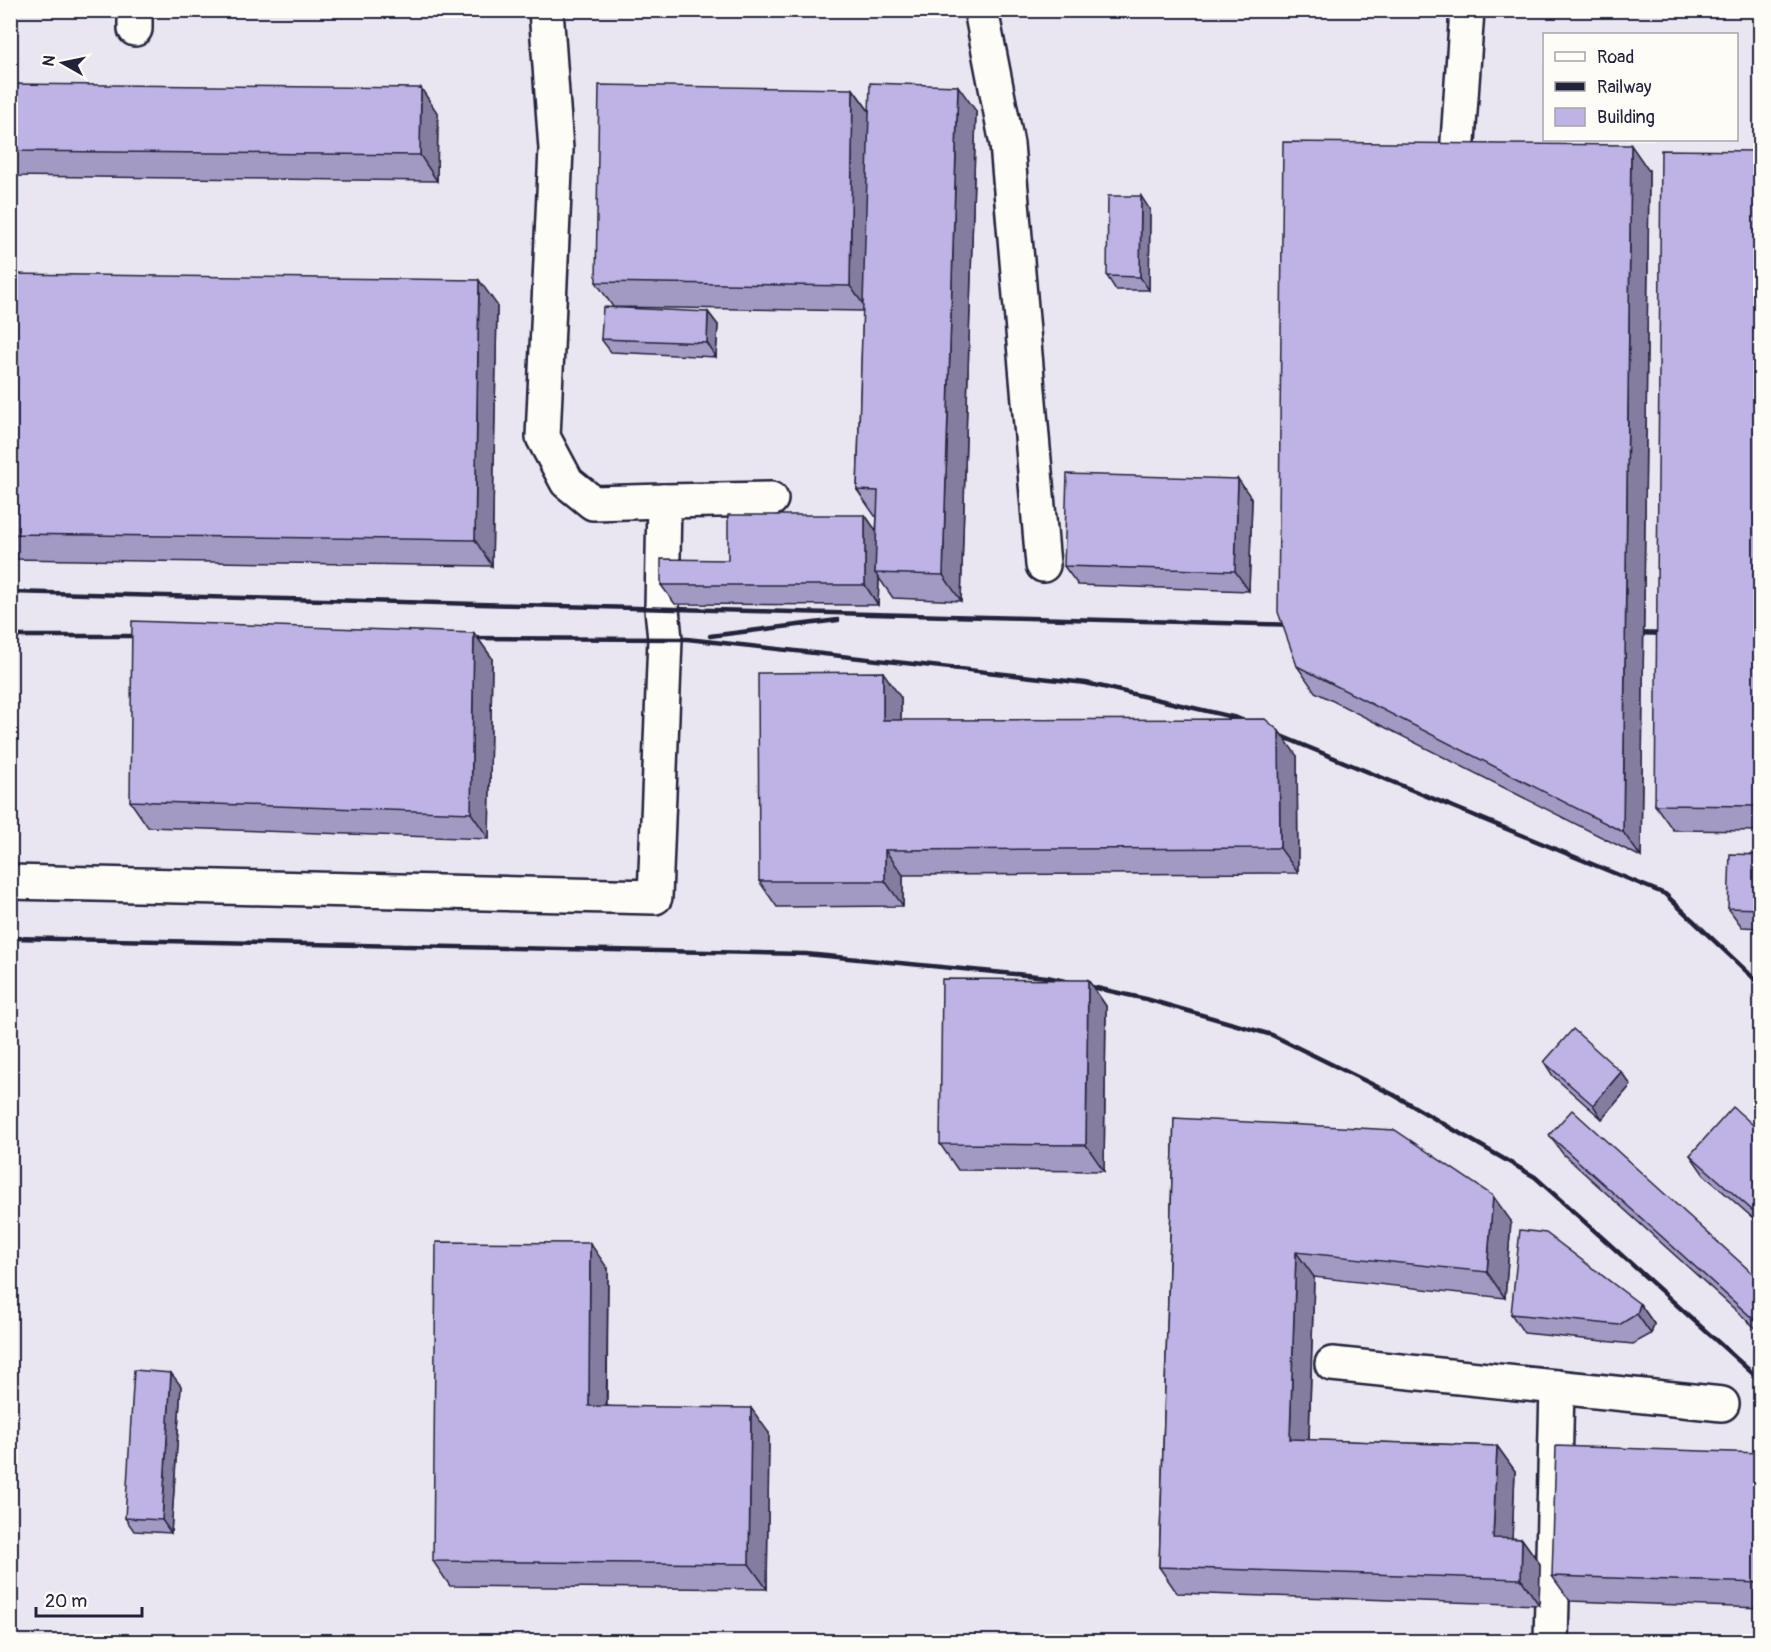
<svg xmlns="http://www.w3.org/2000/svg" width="1771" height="1652" font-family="Pangolin,sans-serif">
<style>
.built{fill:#eae6f1;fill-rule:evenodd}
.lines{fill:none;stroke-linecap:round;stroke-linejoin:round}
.minor-casing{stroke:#22223b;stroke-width:38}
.minor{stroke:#fdfcf7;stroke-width:33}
.rail{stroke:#22223b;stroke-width:4.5}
.wall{fill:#a39ac4;stroke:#22223b;stroke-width:1.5}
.shaded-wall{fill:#857da0;stroke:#22223b;stroke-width:1.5}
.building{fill:#beb3e4;stroke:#22223b;stroke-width:1.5}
</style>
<rect width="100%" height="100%" fill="#fdfcf7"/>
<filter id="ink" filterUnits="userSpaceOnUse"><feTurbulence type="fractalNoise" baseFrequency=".0167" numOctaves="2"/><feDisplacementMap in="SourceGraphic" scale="12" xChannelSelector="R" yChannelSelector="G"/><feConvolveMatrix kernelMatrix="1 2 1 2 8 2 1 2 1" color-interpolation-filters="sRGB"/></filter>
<g filter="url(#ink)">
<path class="built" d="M11 11H1760V1641H11ZM1544 34H1736V140H1544Z"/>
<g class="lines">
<defs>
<g id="minor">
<path d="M135 10V29"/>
<path d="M546 10 556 149 543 437 567 482 593 503 664 501"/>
<path d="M981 10 1007 144 1043 565"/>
<path d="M1458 141 1467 10"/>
<path d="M10 882 655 897 665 639 662 609 664 501 771 499"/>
<path d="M1332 1364 1722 1404"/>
<path d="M1551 1642 1557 1387"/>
</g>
</defs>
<use href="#minor" class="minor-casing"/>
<use href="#minor" class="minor"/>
<g class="rail">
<path d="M10 592 1299 625"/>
<path d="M1629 633 1674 634"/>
<path d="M10 636H148"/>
<path d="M710 636 838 620"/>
<path d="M460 638 687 639 1086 683 1237 718 1665 894 1760 984"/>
<path d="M10 938 806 954 1047 977 1146 999 1272 1035 1394 1095 1535 1177 1760 1380"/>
</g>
</g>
<g class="wall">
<path d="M10 84 438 114 437 181 10 176Z"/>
<path d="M853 89 869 111H976L961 601 893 598 879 578 878 605 675 604 661 585 728 560 865 515 876 531 877 516H875L857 490 863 311 613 307 596 282Z"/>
<path d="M1761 151V831L1673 830 1655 805Z"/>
<path d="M1649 171 1641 857 1315 692 1297 666Z"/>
<path d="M1150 210 1149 290H1116L1107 276Z"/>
<path d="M10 274 497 305 492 566 10 559Z"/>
<path d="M708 312 718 325 716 357 611 352 601 339Z"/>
<path d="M1252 499 1249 591 1078 585 1064 566Z"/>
<path d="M474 633 492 658 489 839 148 827 130 801Z"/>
<path d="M901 698V720L1297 756 1298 873 903 875V906L777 907 759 881Z"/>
<path d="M1761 855V928L1742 927 1728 908Z"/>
<path d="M1088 980 1106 1006 1104 1171 958 1170 940 1144Z"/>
<path d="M1544 1062 1621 1072 1631 1085 1602 1119 1553 1076Z"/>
<path d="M1174 1118 1511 1221 1505 1298 1314 1277 1309 1440 1497 1446 1515 1471 1512 1538 1522 1539 1540 1564 1539 1605 1177 1593 1159 1567Z"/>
<path d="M1761 1132V1225L1704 1175 1690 1155Z"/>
<path d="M1549 1135 1761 1281V1333L1563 1154Z"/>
<path d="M608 1269 607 1406 769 1433 767 1589 450 1586 433 1561Z"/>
<path d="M1640 1304 1654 1324 1651 1334 1633 1344 1524 1333 1511 1314Z"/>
<path d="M181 1386 171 1533 134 1531 125 1518Z"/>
<path d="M1761 1453V1608L1570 1601 1552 1576Z"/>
</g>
<g class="shaded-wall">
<path d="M958 86 976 111 961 601 943 575Z"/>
<path d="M421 88 438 114 437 181 420 155Z"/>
<path d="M853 89 871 114 868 311 850 286Z"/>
<path d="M1631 145 1649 171 1641 857 1623 832Z"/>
<path d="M1141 196 1150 210 1149 290 1140 277Z"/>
<path d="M479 280 497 305 492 566 475 540Z"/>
<path d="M708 312 718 325 716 357 707 343Z"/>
<path d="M1238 479 1252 499 1249 591 1235 571Z"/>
<path d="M865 515 879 535 875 573 879 578 878 605 865 585Z"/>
<path d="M474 633 492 658 489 839 471 813Z"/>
<path d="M883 672 901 698V746L883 720Z"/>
<path d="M1279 731 1297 756 1298 873 1280 848Z"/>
<path d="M885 850 903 875V906L885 881Z"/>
<path d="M1088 980 1106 1006 1104 1171 1086 1145Z"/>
<path d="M1621 1072 1631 1085 1602 1119 1593 1105Z"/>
<path d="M1493 1196 1511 1221 1505 1298 1487 1272Z"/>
<path d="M590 1243 608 1269 606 1432 589 1406Z"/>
<path d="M1296 1252 1314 1277 1308 1465 1290 1439Z"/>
<path d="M1640 1304 1654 1324 1651 1334 1637 1314Z"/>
<path d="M171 1373 181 1386 171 1533 162 1520Z"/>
<path d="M751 1408 769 1433 767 1589 749 1564Z"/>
<path d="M1497 1446 1515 1471 1511 1563 1493 1538Z"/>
<path d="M1522 1539 1540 1564 1539 1605 1521 1579Z"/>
</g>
<g class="building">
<path d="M870 83 958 86 943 575 875 573 878 491 857 490Z"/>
<path d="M10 84 421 88 420 155 10 151Z"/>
<path d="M599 85 853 89 850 286 596 282Z"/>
<path d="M1283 142 1631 145 1623 832 1297 666 1278 612Z"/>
<path d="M1661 150 1761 151V806L1655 805Z"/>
<path d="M1108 196H1141L1140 277 1107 276Z"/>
<path d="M10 274 479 280 475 540 10 534Z"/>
<path d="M603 307 708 312 707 343 601 339Z"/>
<path d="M1067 474 1238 479 1235 571 1064 566Z"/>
<path d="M728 515H865V585H661V559L728 560Z"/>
<path d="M132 621 474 633 471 813 130 801Z"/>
<path d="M883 672V720L1265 719 1279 731 1280 848 885 850V881H759L758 673Z"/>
<path d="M1730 854 1761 855V909L1728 908Z"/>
<path d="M942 979 1088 980 1086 1145 940 1144Z"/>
<path d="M1573 1029 1621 1072 1593 1105 1544 1062Z"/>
<path d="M1733 1107 1761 1132V1218L1690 1155Z"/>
<path d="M1572 1110 1761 1281V1326L1549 1135Z"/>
<path d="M1174 1118 1395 1130 1493 1196 1487 1272 1296 1252 1290 1439 1497 1446 1493 1538 1522 1539 1521 1579 1159 1567Z"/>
<path d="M1520 1230 1546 1233 1640 1304 1637 1314 1619 1325 1511 1314Z"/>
<path d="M436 1242 590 1243 589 1406 751 1408 749 1564 433 1561Z"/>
<path d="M134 1370 171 1373 162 1520 125 1518Z"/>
<path d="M1556 1446 1761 1453V1583L1552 1576Z"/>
</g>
</g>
<rect width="1771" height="1652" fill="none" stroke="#fdfcf7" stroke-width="36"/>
<rect x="18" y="18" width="1735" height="1616" fill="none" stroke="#22223b" stroke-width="2" filter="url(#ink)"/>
<rect x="1543" y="33" width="195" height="108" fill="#fdfcf7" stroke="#a5a5ac" stroke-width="1.5"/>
<rect x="1555" y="52" width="30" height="9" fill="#fdfcf7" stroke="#a5a5ac" stroke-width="1.5"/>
<text x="1597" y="63" font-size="18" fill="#22223b">Road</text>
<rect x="1555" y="82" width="30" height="9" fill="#22223b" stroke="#a5a5ac" stroke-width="1.5"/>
<text x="1597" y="93" font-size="18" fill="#22223b">Railway</text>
<rect x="1555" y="108" width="30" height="18" fill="#beb3e4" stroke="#a5a5ac" stroke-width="1.5"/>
<text x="1597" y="123" font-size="18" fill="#22223b">Building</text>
<g transform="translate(63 63) rotate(279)" stroke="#fdfcf7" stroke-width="4.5" paint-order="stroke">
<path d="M0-4.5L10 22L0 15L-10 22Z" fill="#22223b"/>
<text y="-9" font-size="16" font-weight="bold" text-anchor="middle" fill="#22223b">N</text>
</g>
<path d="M36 1607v9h106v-9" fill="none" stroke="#22223b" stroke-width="3"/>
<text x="45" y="1607" font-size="18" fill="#22223b" stroke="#fdfcf7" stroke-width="4.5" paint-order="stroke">20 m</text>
</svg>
